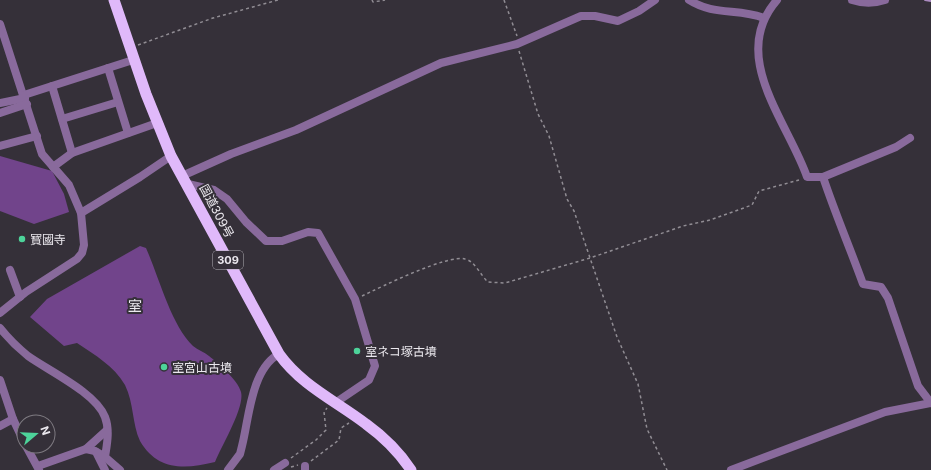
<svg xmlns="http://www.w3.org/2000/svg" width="931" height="470" font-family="Inter,'Noto Sans JP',sans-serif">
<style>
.green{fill:#71448b}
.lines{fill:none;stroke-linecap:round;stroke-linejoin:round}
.stream{stroke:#ab8ac0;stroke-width:2}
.path{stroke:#918d94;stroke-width:1.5;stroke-dasharray:3 3;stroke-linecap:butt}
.minor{stroke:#896a9c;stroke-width:8}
.trunk{stroke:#e0b9fa;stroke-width:11}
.poi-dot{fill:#4dd39a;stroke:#353039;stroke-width:1.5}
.labels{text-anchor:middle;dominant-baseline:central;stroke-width:4;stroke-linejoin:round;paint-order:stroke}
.shield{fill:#353039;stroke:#b4b1b8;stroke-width:1}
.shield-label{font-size:11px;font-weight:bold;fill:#ebe8ee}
.street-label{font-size:12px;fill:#ebe8ee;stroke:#353039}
.poi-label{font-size:12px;fill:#ebe8ee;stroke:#353039;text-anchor:start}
.quarter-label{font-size:14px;fill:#ebe8ee;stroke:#353039}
</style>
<rect width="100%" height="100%" fill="#353039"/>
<g class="green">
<path d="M0 156 52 171 64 194 69 212 34 224 0 211Z"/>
<path d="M140 246 146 248C159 277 171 325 193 346 198 350 204 352 209 356 218 363 238 380 241 392 245 407 222 445 215 462 183 470 157 470 140 441 132 424 134 403 125 385 114 366 95 355 77 343L64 346 30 317 47 299Z"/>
</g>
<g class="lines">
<path class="stream" d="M925 0 931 1"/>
<g class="path">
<path d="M372 0 373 2 385 0"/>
<path d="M504 0 517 36"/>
<path d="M138 45 213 18 278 0"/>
<path d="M519 51 538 114 549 136 567 199 574 211 617 337 638 384 647 429 667 470"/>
<path d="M362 296C381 287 448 254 465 259 475 261 481 276 488 282L505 283 590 258 683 226 710 220 752 205 759 191 799 180"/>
<path d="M291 458 316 440 326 430 324 412 327 408"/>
<path d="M311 461 339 440 341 428 349 423"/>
<path d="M291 467 298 465"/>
</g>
<g class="minor">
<path d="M689 0C714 16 738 8 764 18"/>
<path d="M777 0C728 56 788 122 807 177H823L896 147 910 138"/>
<path d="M852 0C864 4 873 4 885 0"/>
<path d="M0 24 42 154 69 185 81 213 84 245 82 253 77 259 26 292 0 313"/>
<path d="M108 68 128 133"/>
<path d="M52 86 72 153"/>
<path d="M24 95 133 60"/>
<path d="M0 103 25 98"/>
<path d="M0 113 27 104"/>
<path d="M62 119 118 102"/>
<path d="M0 146 37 136"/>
<path d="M53 167 72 153 157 123"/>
<path d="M182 176 231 154 296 130 441 63 517 44 581 16H595L618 21 639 11 655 0"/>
<path d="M823 177C835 213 850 248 863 284L881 287 888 298 918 386 931 403"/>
<path d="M188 184 214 190 227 199 246 222 266 241H282L308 232 318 233 355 299 375 366 369 380 335 403"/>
<path d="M81 213 140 177 171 156"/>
<path d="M10 270 20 297"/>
<path d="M0 328C8 338 18 348 28 356 49 371 96 393 105 417 110 430 107 444 105 457L120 470"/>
<path d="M0 380 13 419 24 442"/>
<path d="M0 426 13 419"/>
<path d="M26 446 39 470"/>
<path d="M86 449 107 430"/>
<path d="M96 452 105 470"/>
<path d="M38 466 86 449 95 451 105 457"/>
<path d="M305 466V470"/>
<path d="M228 470 240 454 242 446C249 419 251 369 279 354"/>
<path d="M274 470 285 463"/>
<path d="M731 470 885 412 931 403"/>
</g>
<path class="trunk" d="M114 0 146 94 171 156 279 354C302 386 336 401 366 424 384 437 399 452 411 470"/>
</g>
<g class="poi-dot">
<circle cx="22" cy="239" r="4"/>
<circle cx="357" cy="351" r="4"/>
<circle cx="164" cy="367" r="4"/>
</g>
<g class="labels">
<rect class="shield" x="213" y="251" width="30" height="18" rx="3"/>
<g class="shield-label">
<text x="228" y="260">309</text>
</g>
<g class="street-label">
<text transform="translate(217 211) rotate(62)">国道309号</text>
</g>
<g class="poi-label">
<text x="30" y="239">寳國寺</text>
<text x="365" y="351">室ネコ塚古墳</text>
<text x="172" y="367">室宮山古墳</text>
</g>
<g class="quarter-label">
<text x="135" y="305">室</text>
</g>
</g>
<g transform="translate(36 434) rotate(71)"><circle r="19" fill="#353039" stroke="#7e7a81"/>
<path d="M0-3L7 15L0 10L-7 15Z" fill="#4dd39a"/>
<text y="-6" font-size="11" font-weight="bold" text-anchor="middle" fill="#ebe8ee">N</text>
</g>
</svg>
